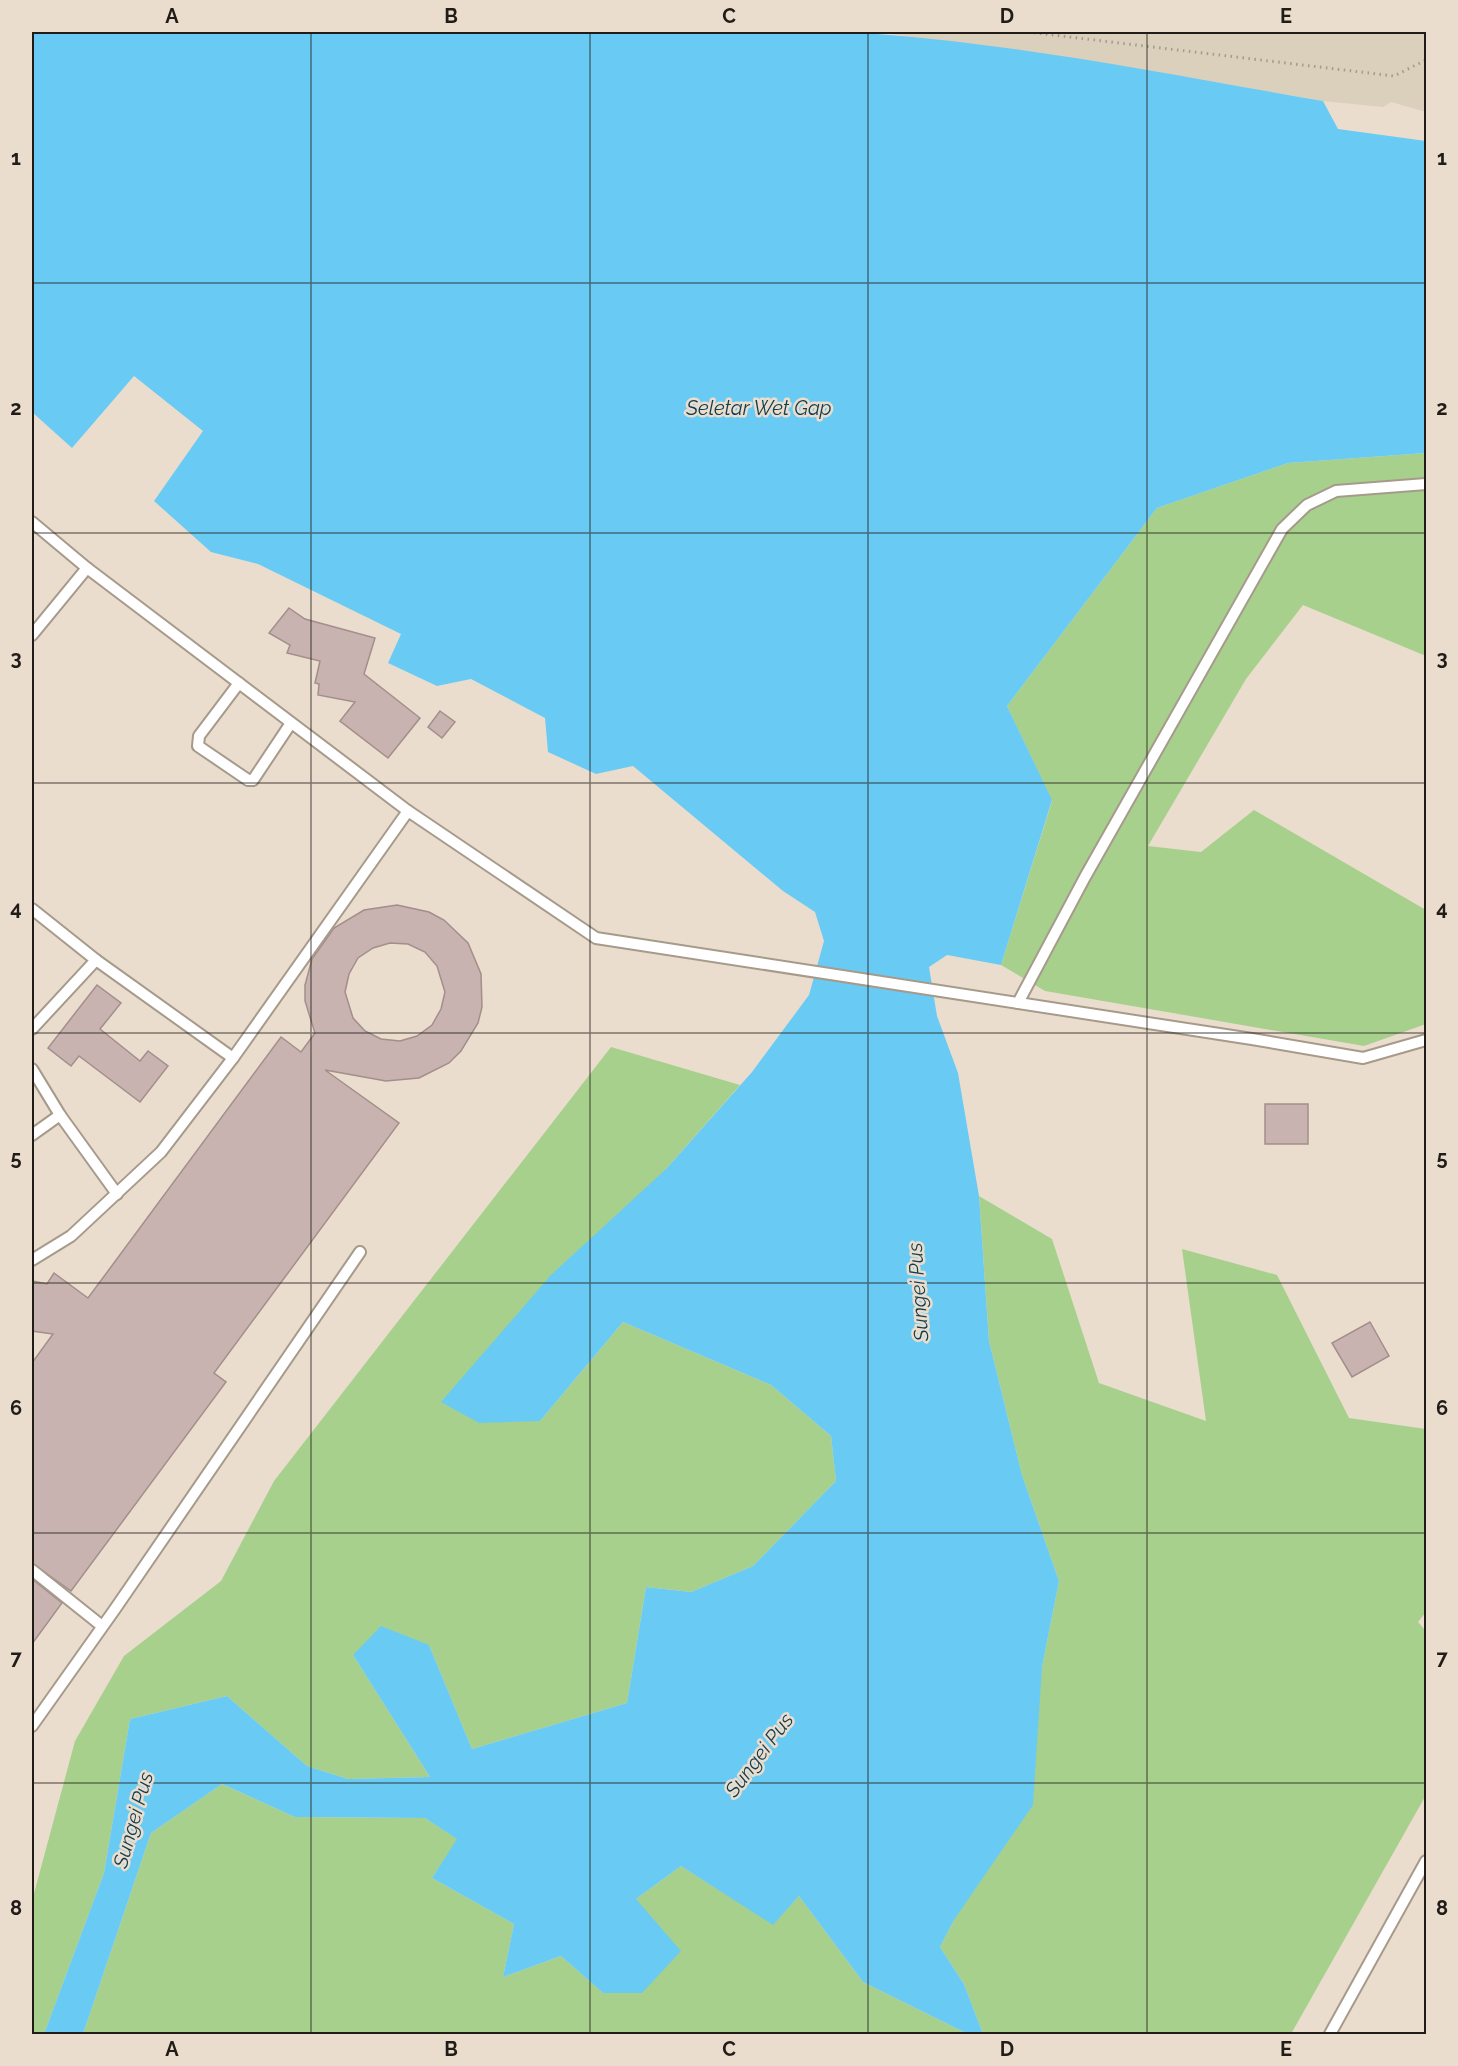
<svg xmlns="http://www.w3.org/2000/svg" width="1458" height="2066" font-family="Raleway,sans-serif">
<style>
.industrial{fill:#dad0bc}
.green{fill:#a7d08d}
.water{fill:#69cbf3}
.building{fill:#c8b3b0;stroke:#a38e8b;stroke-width:1.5;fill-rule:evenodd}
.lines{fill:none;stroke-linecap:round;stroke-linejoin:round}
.lane-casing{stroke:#a69a8b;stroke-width:14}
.path{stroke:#a49a8f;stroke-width:3;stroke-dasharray:1.5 4.5;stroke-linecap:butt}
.lane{stroke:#fff;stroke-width:10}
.grid{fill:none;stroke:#211c17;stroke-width:1.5;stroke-opacity:0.55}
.labels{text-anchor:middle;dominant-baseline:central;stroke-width:5;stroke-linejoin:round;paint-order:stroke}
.water-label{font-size:20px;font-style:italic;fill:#103c4d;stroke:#eaddce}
.neatline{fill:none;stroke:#211c17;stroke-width:2}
.grid-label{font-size:20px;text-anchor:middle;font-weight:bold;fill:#211c17}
</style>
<rect width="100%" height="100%" fill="#eaddce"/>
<path class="industrial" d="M893 32H1426V112L1391 102 1383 107 1323 101 1091 61 891 34Z"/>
<g class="green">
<path d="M1426 453V656L1303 605 1246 679 1148 846 1201 852 1254 810 1426 910V1024L1364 1046 1045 991 1001 965 1052 801 1007 706 1157 508 1288 463Z"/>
<path d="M611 1047 740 1085 666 1169 540 1421 623 1322 771 1385 831 1436 836 1481 753 1566 691 1592 646 1587 627 1703 472 1749 429 1645 353 1655 430 1777 348 1779 307 1766 227 1696 130 1719 104 1873 44 2034H32V1901L75 1741 124 1656 221 1581 274 1481Z"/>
<path d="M979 1196 1052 1239 1099 1383 1206 1421 1182 1249 1277 1275 1349 1418 1426 1429V1612L1418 1622 1426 1631V1795L1291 2034H983L964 1984 940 1947 954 1920 1042 1667 1059 1581 1022 1475 989 1341Z"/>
<path d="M222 1784 295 1817 425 1818 458 1839 432 1878 514 1924 503 1977 561 1956 603 1993 636 1899 681 1866 773 1924 799 1896 863 1982 968 2034H83L151 1833Z"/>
</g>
<path class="water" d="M32 32H846C1006 41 1165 74 1323 101L1338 129 1426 141V453L1288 463 1157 508 1007 706 1052 800 1001 965 947 955 929 967 937 1016 958 1073 979 1196 989 1341 1022 1475 1059 1581 1042 1667 1033 1805 954 1920 940 1947 964 1984 983 2034H968L863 1982 799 1896 773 1925 681 1866 636 1899 681 1951 642 1993H603L561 1956 503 1977 514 1924 432 1878 457 1839 425 1818 295 1817 222 1784 151 1833 83 2034H44L104 1873 130 1719 227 1696 307 1766 348 1779 430 1777 353 1655 381 1626 429 1645 472 1749 627 1703 646 1587 691 1592 753 1566 836 1481 831 1436 771 1385 623 1322 540 1421 479 1423 441 1402 551 1275 666 1169 752 1072 809 995 824 941 815 912 783 891 633 766 596 774 548 752 545 718 471 679 437 686 388 663 401 634 258 564 211 552 154 501 203 431 134 376 72 448 32 412Z"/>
<g class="building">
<path d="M289 608 305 619 375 638 364 674 420 718 388 758 340 721 355 702 318 695 319 684 315 683 320 661 287 653 290 645 269 633Z"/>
<path d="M440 711 455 722 442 738 428 727Z"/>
<path d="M397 905 429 912 444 920 468 943 481 974 482 1007 478 1023 461 1051 449 1063 419 1078 386 1081 325 1070 399 1123 214 1373 226 1382 71 1591 32 1563V1363L53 1334 32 1331V1281L47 1284 54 1273 88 1298 281 1037 301 1052 315 1033 305 1001V985L312 959 334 928 364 910ZM390 943 408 944 425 952 437 966 445 992 441 1009 432 1025 417 1036 400 1041 381 1039 365 1031 353 1018 345 992 349 974 358 958 373 948Z"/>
<path d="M97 985 121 1003 100 1029 140 1061 148 1051 168 1066 140 1102 79 1056 71 1066 48 1048Z"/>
<rect x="1265" y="1104" width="43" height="40"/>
<path d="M1370 1322 1389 1356 1352 1377 1332 1343Z"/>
<path d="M32 1579 62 1603 32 1644Z"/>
</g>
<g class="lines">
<defs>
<g id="lane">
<path d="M32 522 87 568 408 811 596 938 1252 1039 1363 1058 1426 1040"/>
<path d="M32 635 87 568"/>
<path d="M239 683 199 736 198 746 248 780H253L291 723"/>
<path d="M32 909 96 960 233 1058"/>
<path d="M1018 1003 1085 877 1282 529 1307 505 1336 491 1426 484"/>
<path d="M32 1029 96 960"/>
<path d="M32 1069 60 1115 117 1194"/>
<path d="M32 1135 60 1115"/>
<path d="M32 1260 71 1236 161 1152 233 1058 408 811"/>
<path d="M32 1570 102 1626"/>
<path d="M32 1726 115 1609 360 1252"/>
<path d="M1330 2034 1426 1861"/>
</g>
</defs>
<use href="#lane" class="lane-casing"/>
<path class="path" d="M1028 32 1394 76 1426 60"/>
<use href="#lane" class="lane"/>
</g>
<path class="grid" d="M311 32V2034M590 32V2034M868 32V2034M1147 32V2034M32 283H1426M32 533H1426M32 783H1426M32 1033H1426M32 1283H1426M32 1533H1426M32 1783H1426"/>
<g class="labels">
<g class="water-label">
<text x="759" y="408">Seletar Wet Gap</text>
<text transform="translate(918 1292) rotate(-94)">Sungei Pus</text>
<text transform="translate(759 1755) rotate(-53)">Sungei Pus</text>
<text transform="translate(133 1820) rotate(-74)">Sungei Pus</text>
</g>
</g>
<rect width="1458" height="2066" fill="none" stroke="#eaddce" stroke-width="66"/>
<rect x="33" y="33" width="1392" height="2000" class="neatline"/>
<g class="grid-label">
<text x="172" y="23">A</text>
<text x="451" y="23">B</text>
<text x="729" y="23">C</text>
<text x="1007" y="23">D</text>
<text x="1286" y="23">E</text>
<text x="16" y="165">1</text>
<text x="1442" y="165">1</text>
<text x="16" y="415">2</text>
<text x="1442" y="415">2</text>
<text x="16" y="665">3</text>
<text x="1442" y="665">3</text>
<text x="16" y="915">4</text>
<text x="1442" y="915">4</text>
<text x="16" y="1165">5</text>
<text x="1442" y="1165">5</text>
<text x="16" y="1415">6</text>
<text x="1442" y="1415">6</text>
<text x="16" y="1665">7</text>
<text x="1442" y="1665">7</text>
<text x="16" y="1915">8</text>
<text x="1442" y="1915">8</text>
<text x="172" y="2056">A</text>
<text x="451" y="2056">B</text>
<text x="729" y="2056">C</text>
<text x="1007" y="2056">D</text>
<text x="1286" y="2056">E</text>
</g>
</svg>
